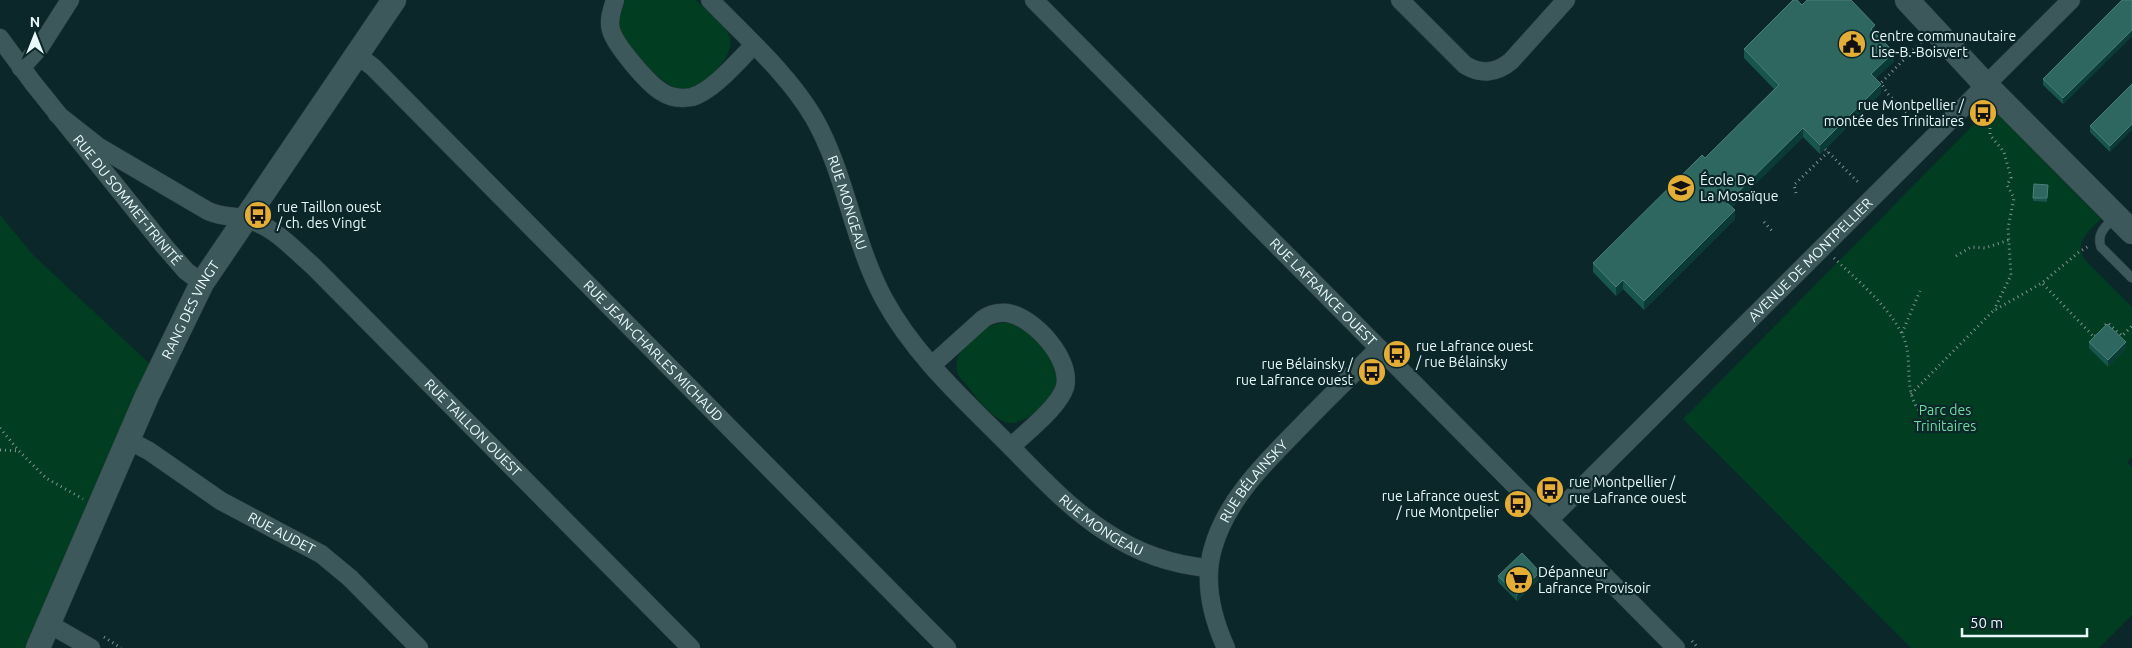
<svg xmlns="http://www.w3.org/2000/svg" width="2132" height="648" font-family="Ubuntu,sans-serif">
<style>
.green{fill:#003d21}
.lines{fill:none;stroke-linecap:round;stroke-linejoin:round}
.lane-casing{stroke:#2f3f40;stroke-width:10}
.street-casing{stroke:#2f3f40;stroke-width:19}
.secondary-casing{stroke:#2f3f40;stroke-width:25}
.path{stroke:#7f9496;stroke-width:3;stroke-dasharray:1 4;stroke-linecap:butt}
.lane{stroke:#3d585b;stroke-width:9}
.street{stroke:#3d585b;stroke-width:18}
.secondary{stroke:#3d585b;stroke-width:24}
.wall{fill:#18554d}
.shaded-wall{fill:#0a3b37}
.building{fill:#2e6760;stroke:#4c7e78}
.labels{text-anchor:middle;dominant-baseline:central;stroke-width:4.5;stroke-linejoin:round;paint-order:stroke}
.poi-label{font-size:14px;fill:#e9f9fa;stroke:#0c272a;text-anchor:start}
.street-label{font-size:14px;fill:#e9f9fa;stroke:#0c272a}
.park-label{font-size:14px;fill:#71db9d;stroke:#0c272a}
</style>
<rect width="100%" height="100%" fill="#0c272a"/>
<g class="green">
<path d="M625 0H696C706 10 725 23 730 37 736 58 699 92 679 89 663 87 625 45 621 30 618 20 621 10 625 0Z"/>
<path d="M1988 113H1997L2101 219C2090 230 2072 243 2085 260L2132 307V457L2127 462 2132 467V615L2099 648H1911L1683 419 1983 115Z"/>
<path d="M0 215 33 255 150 364 27 648H0Z"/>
<path d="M1000 323C1006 323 1010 322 1015 324 1034 332 1061 364 1057 384 1055 400 1020 429 1005 422 987 414 974 393 961 379 944 356 979 328 1000 323Z"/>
</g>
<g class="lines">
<defs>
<path id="lane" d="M2116 216C2106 226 2096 233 2101 247L2132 278"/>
<g id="street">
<path d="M615 0C612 10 608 20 611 30 615 45 648 84 662 92 671 98 681 99 692 97 713 91 738 61 754 45"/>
<path id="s1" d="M710 0C745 36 789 75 814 118 846 174 853 242 884 299 913 353 961 397 1004 440 1036 472 1067 507 1106 532 1138 553 1172 565 1209 568"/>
<path id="s2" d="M1034 0 1676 648"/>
<path d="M1400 0 1465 65C1481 75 1497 73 1511 61L1566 0"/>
<path id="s3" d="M0 38 33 83 165 247 186 271 202 283"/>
<path id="s4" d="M357 55 373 67 947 648"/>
<path d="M21 68 40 47 70 0"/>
<path id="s5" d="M57 114 99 147 208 211C224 218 232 215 246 219 274 226 292 248 313 266L691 648"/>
<path d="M932 365 983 319C990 314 999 312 1008 313 1035 318 1072 360 1065 387 1059 407 1026 432 1011 447"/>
<path id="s6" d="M128 440 149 451 221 501 321 554 350 578 419 648"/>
<path id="s7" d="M1549 520 2071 0"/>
<path d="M49 624 91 648"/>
<path id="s8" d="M1226 648C1212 617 1203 582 1213 548 1227 498 1268 460 1303 424 1328 398 1354 373 1379 348"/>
</g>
<g id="secondary">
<path d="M1907 0 1985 84 2132 232"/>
<path id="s9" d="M38 648 147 396 202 283 394 0"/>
</g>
</defs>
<use href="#lane" class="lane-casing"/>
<use href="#street" class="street-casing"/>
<use href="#secondary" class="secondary-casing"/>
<g class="path">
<path d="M1990 118V135L2004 152 2011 178 2007 185 2014 198 2008 228 2011 275 1994 310"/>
<path d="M1917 123 1888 94 1881 83 1921 42"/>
<path d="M1825 149 1858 182"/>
<path d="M1796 193 1794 185 1828 152"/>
<path d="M1764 222 1774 233"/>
<path d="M1956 256 1971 247 1985 248 2009 240"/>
<path d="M1834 258C1857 280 1886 304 1901 332 1914 355 1904 383 1915 404 1917 409 1921 412 1924 416"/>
<path d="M2043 284 2094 337 2096 335"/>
<path d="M2105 325 2108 323 2122 336 2132 326"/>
<path d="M1902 333 1920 291"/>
<path d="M1911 394 1993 311 2042 283 2079 252 2089 246"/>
<path d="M0 428 19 451 46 478 83 499"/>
<path d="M0 450 19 451"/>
<path d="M104 637 121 648"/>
<path d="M1692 641 1698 648"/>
</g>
<use href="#lane" class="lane"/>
<use href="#street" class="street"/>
<use href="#secondary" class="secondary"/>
</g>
<g class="wall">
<path d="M2132 0V36L2063 104 2043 85V79Z"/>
<path d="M1802 5 1875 33 1894 61 1876 78 1881 93 1820 154 1803 137 1732 207 1735 219 1644 310 1623 289 1616 296 1593 272V263L1705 158 1774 89 1744 58V49Z"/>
<path d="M2132 84 2110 152 2090 132V126Z"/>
<path d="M2034 184 2048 185 2047 202 2033 201Z"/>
<path d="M2089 342 2126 348 2108 367 2089 348Z"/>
<path d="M1498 576 1540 578 1517 601 1498 582Z"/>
</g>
<g class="shaded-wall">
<path d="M1875 25V34L1871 29Z"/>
<path d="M2132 30V36L2063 104V98Z"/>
<path d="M1894 52V61L1871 83V74Z"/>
<path d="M1881 84V93L1820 154V145Z"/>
<path d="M2132 124V130L2110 152V146Z"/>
<path d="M1803 128V137L1727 212V203Z"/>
<path d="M1735 210V219L1644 310V301Z"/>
<path d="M1623 280V289L1616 296V287Z"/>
<path d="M2126 342V348L2108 367V360Z"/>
<path d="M1540 572V578L1517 601V595Z"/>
</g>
<g class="building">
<path d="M1793 0H1797L1802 5 1807 0H1851L1875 25 1871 29 1894 52 1871 74 1881 84 1820 145 1803 128 1727 203 1735 210 1644 301 1623 280 1616 287 1593 263 1702 155 1705 158 1779 85 1744 49Z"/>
<path d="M2122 0H2132V30L2063 98 2043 79Z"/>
<path d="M2132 84V124L2110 146 2090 126Z"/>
<path d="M2034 184 2048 185 2047 198H2033Z"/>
<path d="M2107 324 2126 342 2108 360 2089 342Z"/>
<path d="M1522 553 1540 572 1517 595 1498 576Z"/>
</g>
<defs>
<symbol id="civic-disc" viewBox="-11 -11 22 22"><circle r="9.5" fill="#e4ad35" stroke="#0c272a"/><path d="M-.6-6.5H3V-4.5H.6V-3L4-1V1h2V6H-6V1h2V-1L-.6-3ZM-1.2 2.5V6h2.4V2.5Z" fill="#111"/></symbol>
<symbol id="bus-disc" viewBox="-11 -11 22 22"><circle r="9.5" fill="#e4ad35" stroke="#0c272a"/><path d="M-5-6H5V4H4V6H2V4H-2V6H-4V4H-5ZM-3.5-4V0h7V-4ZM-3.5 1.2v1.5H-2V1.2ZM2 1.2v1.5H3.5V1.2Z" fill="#111"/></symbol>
<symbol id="school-disc" viewBox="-11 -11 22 22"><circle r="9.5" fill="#e4ad35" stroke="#0c272a"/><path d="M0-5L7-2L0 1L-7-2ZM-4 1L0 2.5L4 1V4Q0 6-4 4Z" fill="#111"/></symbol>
<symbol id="supermarket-disc" viewBox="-11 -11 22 22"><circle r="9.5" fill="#e4ad35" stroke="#0c272a"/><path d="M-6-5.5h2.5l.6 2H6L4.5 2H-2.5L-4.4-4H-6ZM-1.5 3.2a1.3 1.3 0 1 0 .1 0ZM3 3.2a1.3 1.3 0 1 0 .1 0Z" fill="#111"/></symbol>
</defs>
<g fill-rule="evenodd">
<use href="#civic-disc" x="1836" y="28" width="32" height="32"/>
<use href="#bus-disc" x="1967" y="97" width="32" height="32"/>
<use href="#school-disc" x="1665" y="172" width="32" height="32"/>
<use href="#bus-disc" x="242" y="199" width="32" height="32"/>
<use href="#bus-disc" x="1381" y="338" width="32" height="32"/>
<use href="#bus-disc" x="1356" y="356" width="32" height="32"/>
<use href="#bus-disc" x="1534" y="474" width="32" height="32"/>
<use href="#bus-disc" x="1502" y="488" width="32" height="32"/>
<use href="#supermarket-disc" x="1503" y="564" width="32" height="32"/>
</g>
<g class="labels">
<g class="poi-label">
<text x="1871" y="36">Centre communautaire<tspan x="1871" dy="16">Lise-B.-Boisvert</tspan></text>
<text x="1964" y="105" text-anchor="end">rue Montpellier /<tspan x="1964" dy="16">montée des Trinitaires</tspan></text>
<text x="1700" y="180">École De<tspan x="1700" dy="16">La Mosaïque</tspan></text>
<text x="277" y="207">rue Taillon ouest<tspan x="277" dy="16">/ ch. des Vingt</tspan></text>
<text x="1416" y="346">rue Lafrance ouest<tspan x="1416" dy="16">/ rue Bélainsky</tspan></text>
<text x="1353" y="364" text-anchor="end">rue Bélainsky /<tspan x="1353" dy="16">rue Lafrance ouest</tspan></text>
<text x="1569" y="482">rue Montpellier /<tspan x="1569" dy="16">rue Lafrance ouest</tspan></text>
<text x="1499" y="496" text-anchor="end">rue Lafrance ouest<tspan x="1499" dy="16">/ rue Montpelier</tspan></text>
<text x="1538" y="572">Dépanneur<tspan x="1538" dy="16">Lafrance Provisoir</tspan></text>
</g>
<g class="street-label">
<text stroke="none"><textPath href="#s3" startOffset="206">RUE DU SOMMET-TRINITÉ</textPath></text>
<text stroke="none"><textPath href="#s1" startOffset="249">RUE MONGEAU</textPath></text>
<text stroke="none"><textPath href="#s7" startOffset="369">AVENUE DE MONTPELLIER</textPath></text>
<text stroke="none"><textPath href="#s2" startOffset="411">RUE LAFRANCE OUEST</textPath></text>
<text stroke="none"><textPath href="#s9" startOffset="371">RANG DES VINGT</textPath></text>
<text stroke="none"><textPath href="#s4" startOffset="419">RUE JEAN-CHARLES MICHAUD</textPath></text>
<text stroke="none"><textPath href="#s5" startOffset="529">RUE TAILLON OUEST</textPath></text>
<text stroke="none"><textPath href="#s8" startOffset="182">RUE BÉLAINSKY</textPath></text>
<text stroke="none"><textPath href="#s1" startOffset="668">RUE MONGEAU</textPath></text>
<text stroke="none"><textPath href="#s6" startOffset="180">RUE AUDET</textPath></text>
</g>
<g class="park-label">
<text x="1945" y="410">Parc des<tspan x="1945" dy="16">Trinitaires</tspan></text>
</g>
</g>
<g transform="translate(35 35)" stroke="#0c272a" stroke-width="4" paint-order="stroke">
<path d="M0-4L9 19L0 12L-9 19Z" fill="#e9f9fa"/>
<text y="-8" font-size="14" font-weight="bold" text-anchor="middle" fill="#e9f9fa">N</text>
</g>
<path d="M1962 628v8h125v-8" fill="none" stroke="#e9f9fa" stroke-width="2.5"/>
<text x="1970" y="628" font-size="15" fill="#e9f9fa" stroke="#0c272a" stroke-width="4" paint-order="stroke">50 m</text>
</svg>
